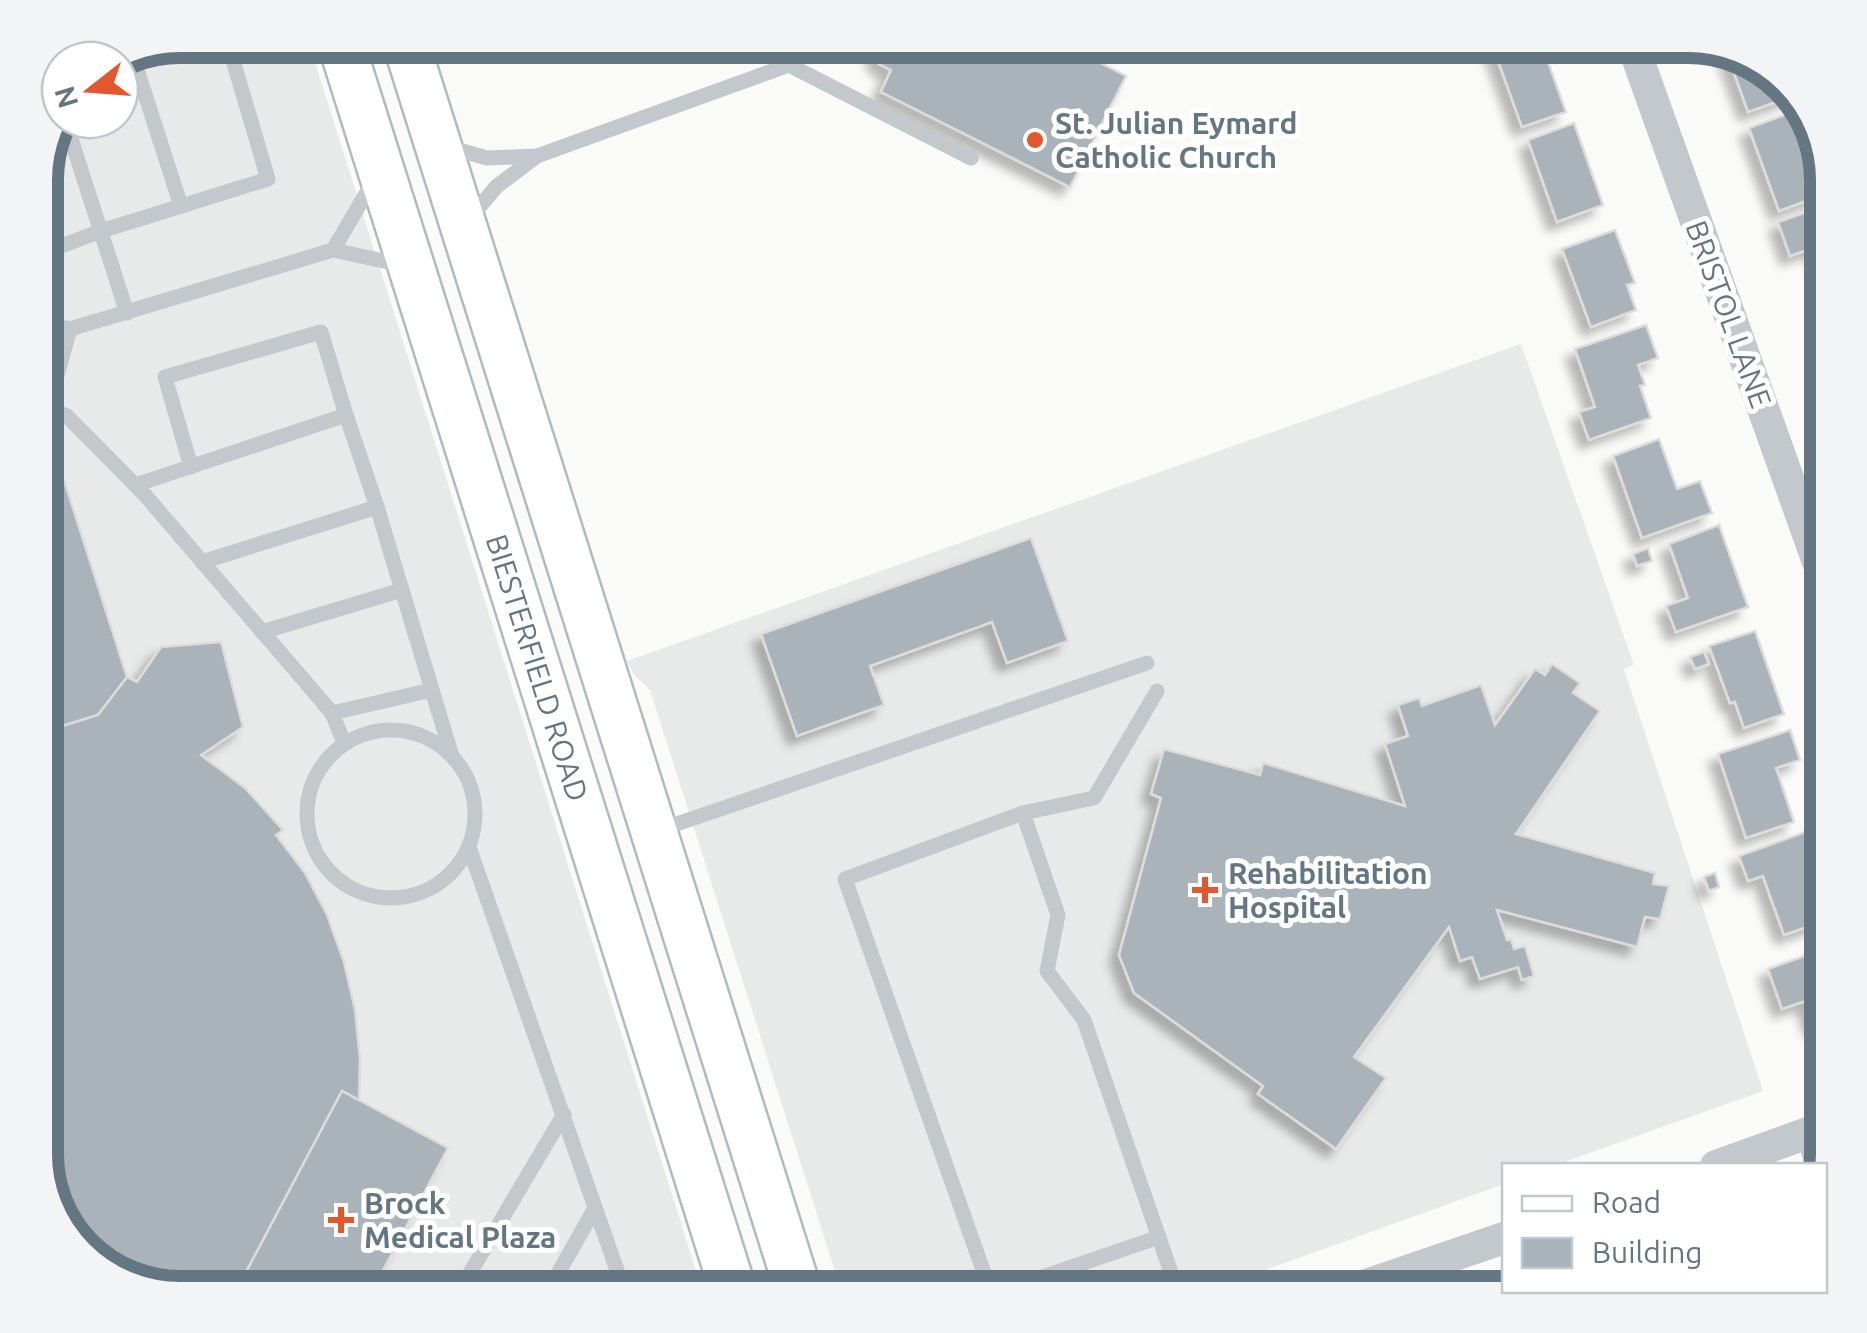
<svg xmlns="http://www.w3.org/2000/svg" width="1867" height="1333" font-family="Ubuntu,sans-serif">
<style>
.built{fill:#e8e9e9}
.building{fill:#aab3b9;stroke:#dcdcda;stroke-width:2.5;filter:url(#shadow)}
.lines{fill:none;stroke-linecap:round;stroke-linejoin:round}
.secondary-casing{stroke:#b3babf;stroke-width:50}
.lane{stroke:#c3c8cc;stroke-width:15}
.street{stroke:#c3c8cc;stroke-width:32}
.secondary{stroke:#fff;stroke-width:45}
.poi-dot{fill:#e4572e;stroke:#fff;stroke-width:4}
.labels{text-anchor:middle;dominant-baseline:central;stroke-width:10;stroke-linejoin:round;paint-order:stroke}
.poi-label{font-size:30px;font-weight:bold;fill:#657683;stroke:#fff;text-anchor:start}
.street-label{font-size:30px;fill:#657683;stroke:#fff}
.rim{fill:none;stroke:#657683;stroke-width:12}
</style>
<defs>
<filter id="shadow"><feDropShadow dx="-9" dy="9" stdDeviation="5" flood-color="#0004"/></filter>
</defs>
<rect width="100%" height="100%" fill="#fafaf8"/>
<g class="built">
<path d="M179 40H308L703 1293H179L95 1265 40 1162V170L65 120H120V62Z"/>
<path d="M1521 344 1634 665 1624 669 1763 1091 1556 1165 1504 1166V1184L1201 1293H842L650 690 635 676 627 661Z"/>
<path d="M1509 1290H1698V1291L1501 1293Z"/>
</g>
<g class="building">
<path d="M871 40H1055L1126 76 1070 187 881 92 891 70 879 64Z"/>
<path d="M1505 40H1540L1566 112 1522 127 1492 44Z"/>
<path d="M1727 53 1772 68 1786 85 1790 97 1748 112Z"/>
<path d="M1792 112 1822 195 1779 211 1749 128Z"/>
<path d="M1574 123 1603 205 1557 222 1528 140Z"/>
<path d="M1827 205V280L1815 247 1790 256 1778 222Z"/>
<path d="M1615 230 1635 283 1627 285 1636 310 1591 327 1562 249Z"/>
<path d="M1646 325 1658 358 1638 365 1645 385 1640 386 1651 418 1589 440 1579 412 1595 407 1575 349Z"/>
<path d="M1659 439 1677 489 1700 481 1712 513 1642 538 1613 456Z"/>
<path d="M40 461 63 477 127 677 98 715 40 733Z"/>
<path d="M1719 525 1748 607 1676 632 1666 606 1688 598 1669 544Z"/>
<path d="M1031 538 1068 641 1007 663 992 622 870 666 884 705 797 736 761 634Z"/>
<path d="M1648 548 1652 561 1637 566 1633 554Z"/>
<path d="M1755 631 1784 714 1744 728 1735 702 1730 703 1709 646Z"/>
<path d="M221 642 243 727 201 755 245 788 283 830 276 835 305 873 327 915 344 962 355 1010 360 1059 359 1100 342 1091 235 1293H179L95 1265 58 1223 40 1162V733L98 715 127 677 137 682 161 647Z"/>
<path d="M1704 652 1709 664 1695 669 1690 657Z"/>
<path d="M1552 664 1580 683 1573 693 1600 711 1516 834 1655 873 1653 884 1669 886 1660 919 1645 917 1637 947 1497 910 1507 940 1511 939 1514 949 1525 946 1534 976 1522 980 1518 967 1480 979 1472 957 1460 961 1449 927 1354 1057 1386 1078 1336 1149 1258 1094 1263 1086 1134 993 1119 955 1161 798 1151 794 1164 749 1260 775 1263 763 1405 806 1385 744 1408 736 1398 705 1419 698 1422 706 1481 685 1495 725 1535 669 1545 675Z"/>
<path d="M1790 730 1800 760 1776 768 1794 822 1746 838 1718 754Z"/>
<path d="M1825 825 1827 861 1813 866 1820 884 1827 882V920L1784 935 1763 876 1748 881 1739 856Z"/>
<path d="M1715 873 1719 887 1709 891 1704 877Z"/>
<path d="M1827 939V1025L1815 1029 1805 1001 1782 1009 1768 969 1825 949 1822 941Z"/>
<path d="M342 1091 448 1148 371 1293H235Z"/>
</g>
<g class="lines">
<defs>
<g id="secondary">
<path id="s1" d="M340 40 734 1293"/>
<path d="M405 40 799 1293"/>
</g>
</defs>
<use href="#secondary" class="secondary-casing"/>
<g class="lane">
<path d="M133 57 181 206"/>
<path d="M789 65 971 158"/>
<path d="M65 120 127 313"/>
<path d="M448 147 487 158 537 156 789 65 800 40"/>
<path d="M467 221 497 186 537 156"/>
<path d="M333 250 374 180"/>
<path d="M40 254 101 231 268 179 227 40"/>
<path d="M40 322 70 329 333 250 402 265"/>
<path d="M40 405 67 416 145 495 332 713 344 743"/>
<path d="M48 408 70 329"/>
<path d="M135 485 346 415 321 332 165 377 191 467"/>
<path d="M377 507 451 753"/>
<path d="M202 562 377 507 346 415"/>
<path d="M262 632 402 590"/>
<path d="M332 713 432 690"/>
<circle cx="391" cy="814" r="84"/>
<path d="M1023 813 1094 798 1157 691"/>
<path d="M659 830 1147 663"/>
<path d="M469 847 625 1293"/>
<path d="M1803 1134 1813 1166"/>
<path d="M458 1293 564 1114"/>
<path d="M547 1293 595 1208"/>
<path d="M991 1293 845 879 1023 813 1058 915 1047 971 1084 1020 1178 1293"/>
<path d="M996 1293 1159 1237"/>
</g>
<g class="street">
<path d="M1631 40 1827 587"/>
<path d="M1716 1166 1827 1126"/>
<path d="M1343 1293 1504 1238"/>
</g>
<use href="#secondary" class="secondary"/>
</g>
<g class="poi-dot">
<circle cx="1035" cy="140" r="10"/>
<path d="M1200 875h10v10h10v10h-10v10h-10v-10h-10v-10h10z"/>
<path d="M336 1205h10v10h10v10h-10v10h-10v-10h-10v-10h10z"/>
</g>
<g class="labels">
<g class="poi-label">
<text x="1055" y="123">St. Julian Eymard<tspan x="1055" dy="34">Catholic Church</tspan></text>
<text x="1228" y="873">Rehabilitation<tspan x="1228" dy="34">Hospital</tspan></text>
<text x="364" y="1203">Brock<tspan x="364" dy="34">Medical Plaza</tspan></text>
</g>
<g class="street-label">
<text transform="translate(1729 314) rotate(70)">BRISTOL LANE</text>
<text stroke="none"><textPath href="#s1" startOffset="658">BIESTERFIELD ROAD</textPath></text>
</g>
</g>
<path d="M0 0H1867V1333H0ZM180 58H1688A122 122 0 0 1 1810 180V1154A122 122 0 0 1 1688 1276H180A122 122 0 0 1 58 1154V180A122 122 0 0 1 180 58Z" fill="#f3f4f5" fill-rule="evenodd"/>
<path class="rim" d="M180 58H1688A122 122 0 0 1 1810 180V1154A122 122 0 0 1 1688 1276H180A122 122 0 0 1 58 1154V180A122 122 0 0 1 180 58Z"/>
<rect x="1502" y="1163" width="325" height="130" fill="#ffffff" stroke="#c1c8cd" stroke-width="2.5"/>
<rect x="1522" y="1196" width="50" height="15" fill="#ffffff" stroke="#c1c8cd" stroke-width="2.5"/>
<text x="1592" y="1213" font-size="30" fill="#657683">Road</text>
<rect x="1522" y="1238" width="50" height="30" fill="#aab3b9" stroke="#c1c8cd" stroke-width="2.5"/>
<text x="1592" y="1263" font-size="30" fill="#657683">Building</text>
<g transform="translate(90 90) rotate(253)"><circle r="48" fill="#ffffff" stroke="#c1c8cd" stroke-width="2.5"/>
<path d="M0-8L18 38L0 25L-18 38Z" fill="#e4572e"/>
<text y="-15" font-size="28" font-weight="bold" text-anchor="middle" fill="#657683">N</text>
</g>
</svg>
